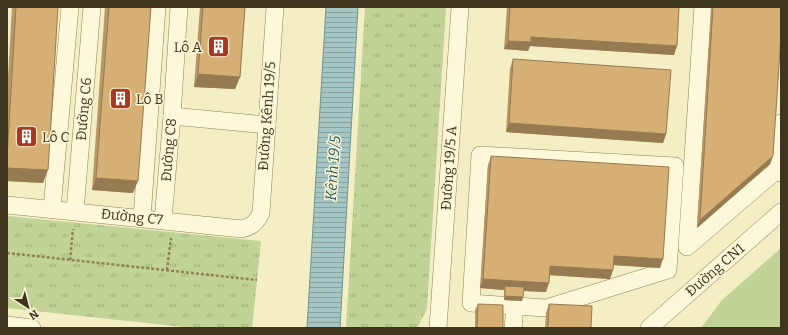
<svg xmlns="http://www.w3.org/2000/svg" width="788" height="335" font-family="Bitter,serif">
<style>
.grass{fill:#c1d396}
.park{fill:url(#park-tufts)}
.water{fill:url(#water-rules);stroke:#6c9693}
.lines{fill:none;stroke-linecap:round;stroke-linejoin:round}
.minor-casing{stroke:#918158;stroke-width:18}
.path{stroke:#918158;stroke-width:2.5;stroke-dasharray:3 2;stroke-linecap:butt}
.minor{stroke:#fdf8d9;stroke-width:17}
.wall{fill:#b89665}
.shaded-wall{fill:#967a52}
.building{fill:#d6af75;stroke:#967a52}
.labels{text-anchor:middle;dominant-baseline:central;stroke-width:3;stroke-linejoin:round;paint-order:stroke}
.poi-label{font-size:14px;fill:#3f341d;stroke:#faf6d5;text-anchor:start}
.street-label{font-size:14px;fill:#3f341d;stroke:#faf6d5}
.water-label{font-size:15px;font-style:italic;fill:#2b5a61;stroke:#faf6d5}
</style>
<defs>
<pattern id="park-tufts" width="24" height="20" patternUnits="userSpaceOnUse"><rect width="24" height="20" fill="#c1d396"/><path d="M3 7l-1-3M5 7V3M7 7l1-3M15 17l-1-3M17 17v-4M19 17l1-3" fill="none" stroke="#9eac7a"/></pattern>
<pattern id="water-rules" width="6" height="5" patternUnits="userSpaceOnUse"><rect width="6" height="5" fill="#a6c6c3"/><path d="M0 2.5h6" fill="none" stroke="#89a29e"/></pattern>
</defs>
<rect width="100%" height="100%" fill="#f3eec4"/>
<path class="grass" d="M781 248V328H701L722 300Z"/>
<g class="park">
<path d="M365 7H446L427 309 417 328H346Z"/>
<path d="M7 216 261 241 252 328H193L7 308Z"/>
</g>
<path class="water" d="M326 7H358L340 328H307Z"/>
<g class="lines">
<defs>
<g id="minor">
<path d="M703 7 687 247 778 169"/>
<path d="M172 116 267 125"/>
<path d="M781 123 778 169 781 173"/>
<path d="M7 205 242 229C252 227 257 222 261 213L275 7"/>
<path d="M52 209 70 7"/>
<path d="M75 211 92 7"/>
<path d="M142 218 157 7"/>
<path d="M163 220 172 116 179 7"/>
<path d="M7 325 32 328"/>
<path d="M438 328 460 7"/>
<path d="M513 328 515 306 471 303 480 155 675 166 668 270 546 308 515 306"/>
<path d="M649 328 781 212"/>
</g>
</defs>
<use href="#minor" class="minor-casing"/>
<g class="path">
<path d="M7 253 257 280"/>
<path d="M70 260 73 229"/>
<path d="M167 270 171 238"/>
</g>
<use href="#minor" class="minor"/>
</g>
<g class="wall">
<path d="M12 7H58L43 183 7 181V94Z"/>
<path d="M105 7H151L133 193 92 190Z"/>
<path d="M200 7H245L240 77 235 89 194 87Z"/>
<path d="M507 7H679L674 55 530 46 528 51 504 49Z"/>
<path d="M711 7H781L773 156 770 164 697 228Z"/>
<path d="M513 59 666 134 663 143 506 132 510 68Z"/>
<path d="M491 156 660 268 614 265 610 279 550 275 546 292 523 291 522 301 504 300V290L480 288 488 165Z"/>
<path d="M478 304 503 328H475V310Z"/>
<path d="M549 304 591 328H545L546 313Z"/>
</g>
<g class="shaded-wall">
<path d="M531 37 677 46 674 55 530 46 528 51 504 49 508 41Z"/>
<path d="M198 74 240 77 235 89 194 87Z"/>
<path d="M509 123 666 134 663 143 506 132Z"/>
<path d="M773 156 770 164 697 228 700 220Z"/>
<path d="M7 168 48 170 43 183 7 181Z"/>
<path d="M96 178 138 181 133 193 92 190Z"/>
<path d="M614 256 663 259 660 268 611 265Z"/>
<path d="M550 266 613 270 610 279 547 275Z"/>
<path d="M483 279 549 283 546 292 505 290V286L504 290 480 288Z"/>
<path d="M505 296 523 297 522 301 504 300Z"/>
</g>
<g class="building">
<path d="M16 7H58L48 170 7 168V158Z"/>
<path d="M109 7H151L138 181 96 178Z"/>
<path d="M203 7H245L240 77 198 74Z"/>
<path d="M510 7H679L677 46 531 37V42L508 41Z"/>
<path d="M713 7H781V34L773 156 700 220Z"/>
<path d="M513 59 671 70 666 134 509 123Z"/>
<path d="M491 156 669 167 663 259 614 256 613 270 550 266 549 283 483 279Z"/>
<path d="M505 286 524 287 523 297 505 296Z"/>
<path d="M478 304 503 305V328H477Z"/>
<path d="M549 304 592 306 591 328H548Z"/>
</g>
<defs>
<symbol id="building-square" viewBox="-11 -11 22 22"><rect x="-9" y="-9" width="18" height="18" rx="4" fill="#a83820" stroke="#faf6d5"/><path d="M-4-6H4V6H1V3H-1V6H-4ZM-2.5-4.3h1.7v1.8h-1.7ZM.8-4.3h1.7v1.8H.8ZM-2.5-1h1.7V.8h-1.7ZM.8-1h1.7V.8H.8Z" fill="#fff"/></symbol>
</defs>
<g fill-rule="evenodd">
<use href="#building-square" x="206" y="34" width="25" height="25"/>
<use href="#building-square" x="108" y="86" width="25" height="25"/>
<use href="#building-square" x="14" y="124" width="25" height="25"/>
</g>
<g class="labels">
<g class="poi-label">
<text x="202" y="47" text-anchor="end">Lô A</text>
<text x="136" y="99">Lô B</text>
<text x="42" y="137">Lô C</text>
</g>
<g class="street-label">
<text transform="translate(84 109) rotate(-85)">Đường C6</text>
<text transform="translate(267 116) rotate(-86)">Đường Kênh 19/5</text>
<text transform="translate(169 150) rotate(-85)">Đường C8</text>
<text transform="translate(449 168) rotate(-86)">Đường 19/5 A</text>
<text transform="translate(132 217) rotate(6)">Đường C7</text>
<text transform="translate(715 270) rotate(-41)">Đường CN1</text>
</g>
<g class="water-label">
<text transform="translate(333 168) rotate(-86)">Kênh 19/5</text>
</g>
</g>
<rect width="788" height="335" fill="none" stroke="#3f341d" stroke-width="16"/>
<g transform="translate(28 307) rotate(144)" stroke="#faf6d5" stroke-width="3" paint-order="stroke">
<path d="M0-3L7 15L0 10L-7 15Z" fill="#3f341d"/>
<text y="-6" font-size="11" font-weight="bold" text-anchor="middle" fill="#3f341d">N</text>
</g>
</svg>
